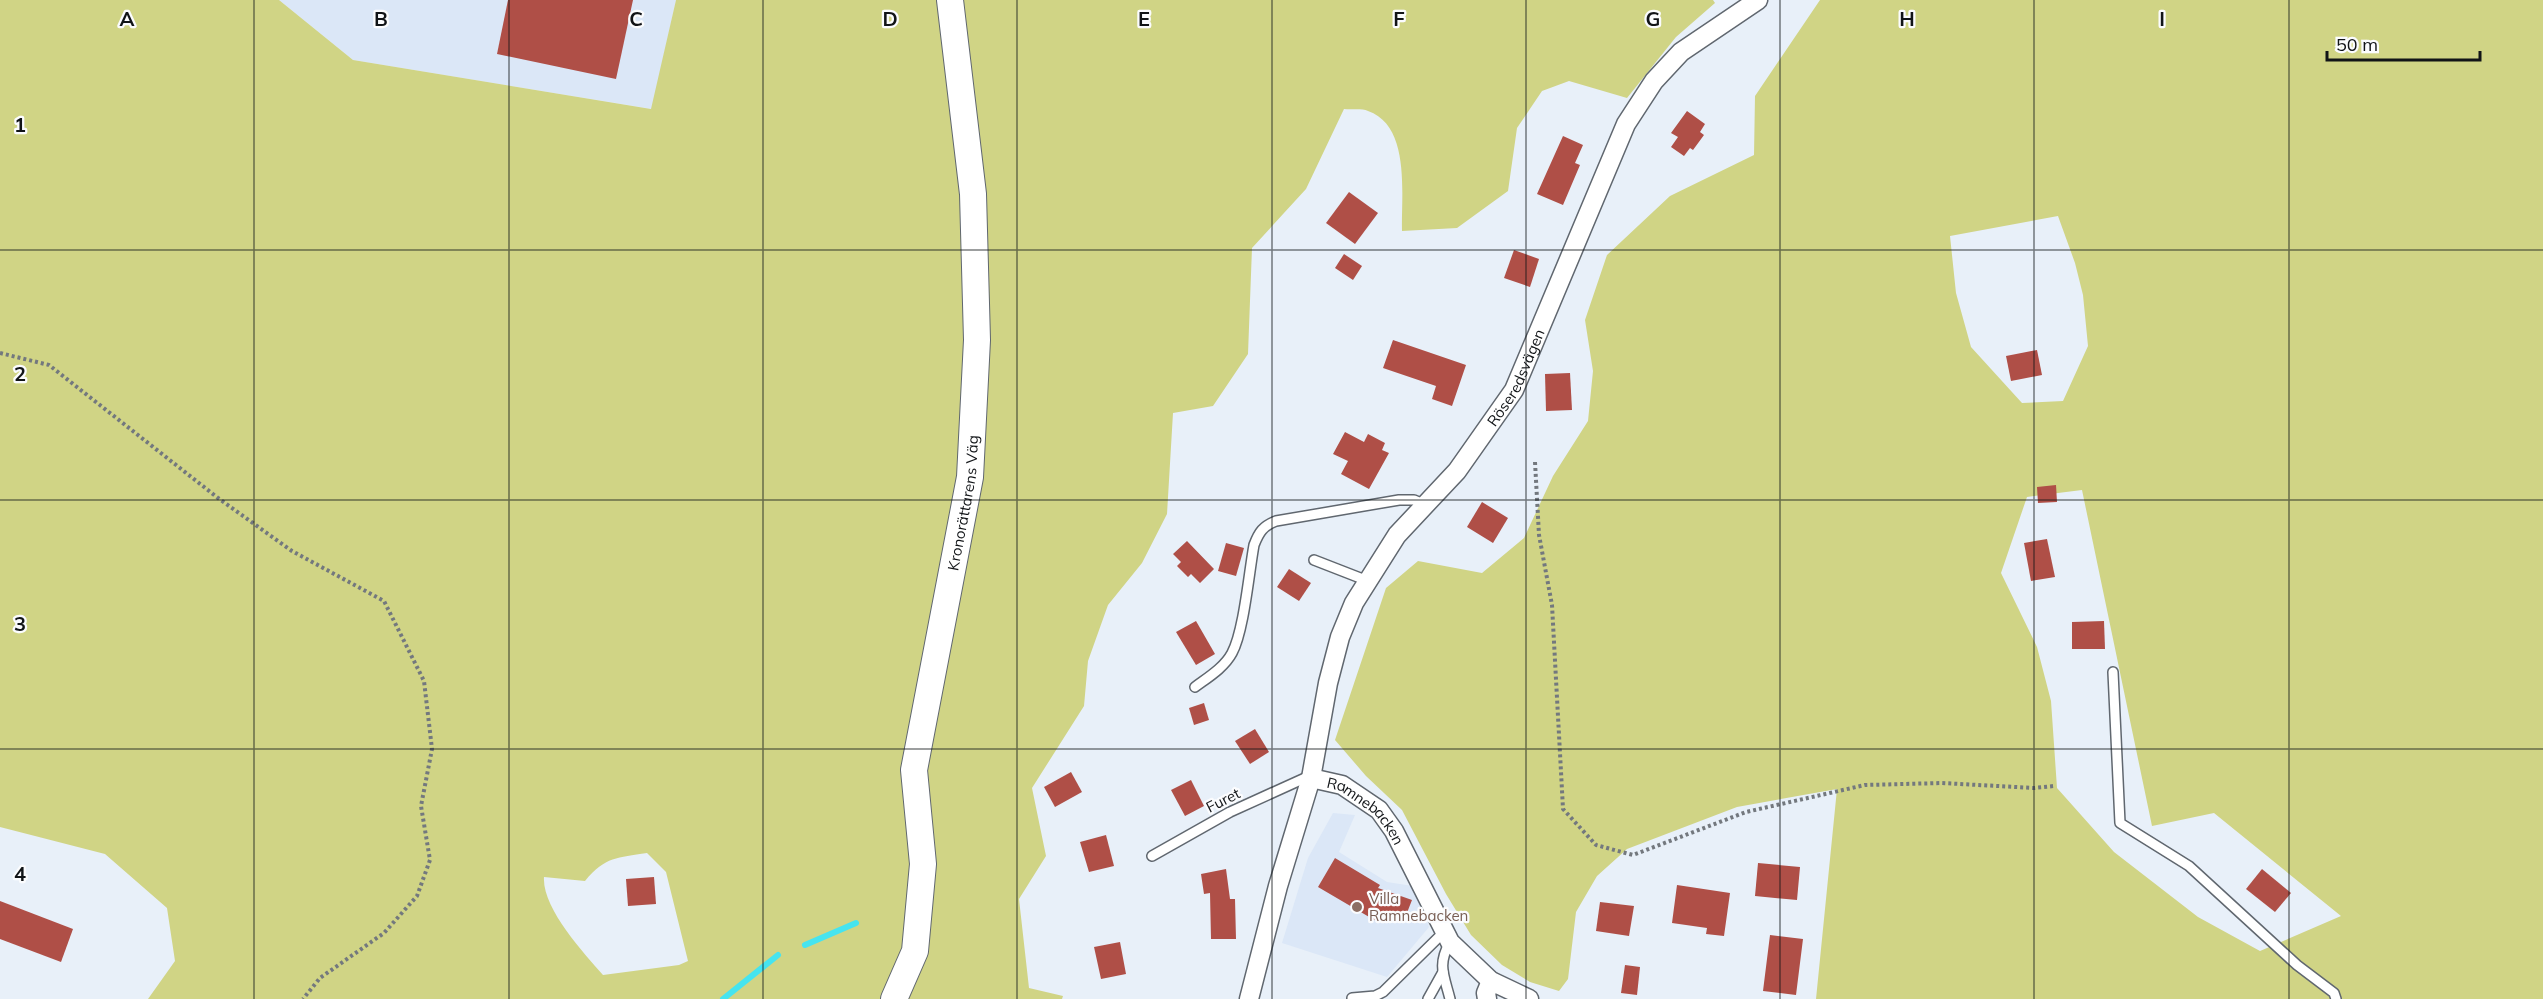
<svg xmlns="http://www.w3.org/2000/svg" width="2543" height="999" font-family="Mulish,sans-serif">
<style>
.built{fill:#dbe7f7}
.green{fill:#d0d485;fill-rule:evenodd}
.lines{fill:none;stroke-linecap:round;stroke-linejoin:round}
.stream{stroke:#46e4ef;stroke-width:6}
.building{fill:#af4f47}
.lane-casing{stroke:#60676f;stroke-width:12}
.street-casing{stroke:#60676f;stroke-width:21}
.secondary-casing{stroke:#60676f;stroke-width:28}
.path{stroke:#73787e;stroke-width:4;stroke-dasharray:3 3;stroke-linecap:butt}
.lane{stroke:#fff;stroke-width:9}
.street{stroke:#fff;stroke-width:18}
.secondary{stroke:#fff;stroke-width:26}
.grid{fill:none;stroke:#111417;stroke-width:1.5;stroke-opacity:0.55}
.education-dot{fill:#8d6e63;stroke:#fbfcfe;stroke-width:2}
.labels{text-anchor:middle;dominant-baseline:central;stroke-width:4.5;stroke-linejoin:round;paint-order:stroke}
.street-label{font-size:15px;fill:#111417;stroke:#fbfcfe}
.education-label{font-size:15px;fill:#785e54;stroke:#fbfcfe;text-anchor:start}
.grid-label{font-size:20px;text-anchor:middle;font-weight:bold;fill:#111417;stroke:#fbfcfe;stroke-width:4.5;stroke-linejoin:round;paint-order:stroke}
</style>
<rect width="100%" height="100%" fill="#e8f0f9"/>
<g class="built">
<path d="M279 0H676L652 109 353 60Z"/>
<path d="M1333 813 1355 815 1339 852 1387 882 1413 886 1429 927 1387 977 1282 943 1308 858Z"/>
</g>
<g class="green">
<path d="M0 0H279L353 60 651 109 676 0H1713L1715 3 1676 37 1627 98 1569 81 1542 91 1517 128 1508 191 1457 228 1402 231C1401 195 1411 126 1368 111 1362 108 1351 110 1344 109L1306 189 1252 248 1248 354 1213 406 1173 413 1167 514 1142 563 1108 605 1088 661 1084 706 1032 788 1046 856 1019 899 1029 988 1063 996 1062 999H148L175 961 167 908 105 854 0 827ZM647 853 666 872 688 961 679 965 603 975C583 952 542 908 544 877L585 881C606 856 617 858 647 853Z"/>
<path d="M1820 0H2543V999H1816L1837 789 1737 807 1627 849 1597 876 1576 912 1568 979 1559 991 1530 982 1502 965 1471 935 1446 894 1402 810 1366 776 1335 740 1386 588 1418 561 1482 573 1524 538 1553 476 1588 421 1593 371 1585 320 1607 255 1670 196 1754 155 1755 96ZM2058 216 2075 263 2083 295 2088 346 2063 401 2022 403 1971 347 1956 293 1950 236ZM2082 490 2152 826 2214 813 2341 916 2260 951 2198 917 2114 852 2057 788 2051 701 2037 647 2001 573 2027 497Z"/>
</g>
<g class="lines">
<g class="stream">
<path d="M805 945 856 923"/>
<path d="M723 999 778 955"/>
</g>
</g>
<g class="building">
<path d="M508 0H633L616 79 497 54Z"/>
<path d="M1687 111 1705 124 1700 132 1704 135 1693 150 1690 148 1684 156 1671 147 1678 137 1671 133Z"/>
<path d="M1563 136 1583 145 1575 163 1580 165 1563 205 1537 194Z"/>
<path d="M1349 192 1378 213 1355 244 1326 223Z"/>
<path d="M1514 250 1539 259 1530 287 1504 278Z"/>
<path d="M1344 254 1362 266 1353 280 1335 268Z"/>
<path d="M1393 340 1466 365 1452 406 1432 399 1436 386 1383 368Z"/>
<path d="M2037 350 2042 375 2011 381 2006 356Z"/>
<path d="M1570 373 1572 410 1546 411 1545 374Z"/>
<path d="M1345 432 1364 442 1368 434 1385 443 1382 450 1389 453 1369 489 1341 474 1348 461 1333 454Z"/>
<path d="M2056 485 2057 502 2038 503 2037 487Z"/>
<path d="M1482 502 1508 518 1493 543 1467 527Z"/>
<path d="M2047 539 2055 577 2031 581 2024 543Z"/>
<path d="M1187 541 1214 569 1200 583 1191 574 1188 577 1177 566 1181 562 1173 554Z"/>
<path d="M1226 543 1244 548 1236 576 1218 571Z"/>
<path d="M1289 569 1311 583 1299 601 1277 587Z"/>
<path d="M1196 621 1215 654 1196 665 1176 632Z"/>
<path d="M2104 621 2105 649H2072V622Z"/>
<path d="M1204 703 1209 720 1194 725 1189 708Z"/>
<path d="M1255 729 1269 752 1250 764 1235 741Z"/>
<path d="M1071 772 1082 792 1055 807 1044 787Z"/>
<path d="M1191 780 1204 806 1185 816 1171 790Z"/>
<path d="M1106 835 1114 866 1089 872 1080 842Z"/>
<path d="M1335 858 1380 885 1378 888 1412 900 1403 923 1382 911 1376 921 1318 887Z"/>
<path d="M1758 863 1800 867 1797 900 1755 896Z"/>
<path d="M1226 869 1230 899H1235L1236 939H1211L1210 893 1204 894 1201 874Z"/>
<path d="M2262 869 2291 893 2275 912 2246 889Z"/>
<path d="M654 877 656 904 628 906 626 879Z"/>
<path d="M1677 885 1730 893 1724 936 1706 934 1707 928 1672 923Z"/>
<path d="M0 901 73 929 61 962 0 939Z"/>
<path d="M1600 902 1634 906 1629 936 1596 931Z"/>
<path d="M1770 935 1803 939 1796 995 1763 991Z"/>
<path d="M1120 942 1126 974 1101 979 1094 947Z"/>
<path d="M1625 965 1640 967 1637 995 1621 993Z"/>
</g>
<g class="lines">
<defs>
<g id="lane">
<path d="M1314 560 1368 581"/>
<path d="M2113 672 2120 823 2189 866 2297 965 2334 993 2336 999"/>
<path d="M1195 687C1207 678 1224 668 1232 653 1244 631 1249 572 1254 545 1259 532 1263 526 1276 521L1399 500H1414L1426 505"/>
<path d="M1152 856 1230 812 1305 778H1311"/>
<path d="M1450 942C1437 965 1444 975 1450 999"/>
<path d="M1352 998 1375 996 1383 992 1444 932"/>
<path d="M1428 999 1443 972"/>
</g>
<g id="street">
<path id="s1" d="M1311 778 1328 683 1340 637 1354 603 1397 535 1457 471 1514 390 1626 124 1654 81 1681 52 1758 0"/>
<path id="s2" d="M1249 999 1278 886 1311 778 1342 785 1379 810 1394 831 1450 942 1491 981 1529 999"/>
<path d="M1487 999 1486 993 1491 981"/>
</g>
<g id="secondary">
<path id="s3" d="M894 999 915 951 923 864 914 770 970 477 977 340 973 194 950 0"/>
</g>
</defs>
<use href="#lane" class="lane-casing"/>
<use href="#street" class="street-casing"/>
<use href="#secondary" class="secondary-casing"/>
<g class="path">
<path d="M0 353 49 365 218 498 292 551 384 601 424 681 432 749 421 806 430 860 417 896 384 933 320 978 303 999"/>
<path d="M1535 462 1539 535 1552 605 1563 809 1596 845 1633 855 1746 812 1865 785 1942 783 2034 788 2054 786"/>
</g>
<use href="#lane" class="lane"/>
<use href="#street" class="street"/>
<use href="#secondary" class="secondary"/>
</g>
<path class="grid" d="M254 0V999M509 0V999M763 0V999M1017 0V999M1272 0V999M1526 0V999M1780 0V999M2034 0V999M2289 0V999M0 250H2543M0 500H2543M0 749H2543"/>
<circle class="education-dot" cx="1357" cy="907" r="6"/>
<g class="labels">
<g class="street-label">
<text stroke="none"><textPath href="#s1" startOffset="460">Röseredsvägen</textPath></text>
<text stroke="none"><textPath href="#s3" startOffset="506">Kronorättarens Väg</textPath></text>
<text transform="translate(1223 800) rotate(-27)">Furet</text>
<text stroke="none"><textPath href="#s2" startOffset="296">Ramnebacken</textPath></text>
</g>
<g class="education-label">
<text x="1369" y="898">Villa<tspan x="1369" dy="17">Ramnebacken</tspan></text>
</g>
</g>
<g class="grid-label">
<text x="127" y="26">A</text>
<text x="381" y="26">B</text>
<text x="636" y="26">C</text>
<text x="890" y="26">D</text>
<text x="1144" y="26">E</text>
<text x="1399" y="26">F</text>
<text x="1653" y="26">G</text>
<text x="1907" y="26">H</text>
<text x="2162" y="26">I</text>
<text x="20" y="132">1</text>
<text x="20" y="381">2</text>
<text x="20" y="631">3</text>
<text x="20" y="881">4</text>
</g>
<path d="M2327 51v9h153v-9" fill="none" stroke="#111417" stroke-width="3"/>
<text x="2336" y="51" font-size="18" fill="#111417" stroke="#fbfcfe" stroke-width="4.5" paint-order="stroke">50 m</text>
</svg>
